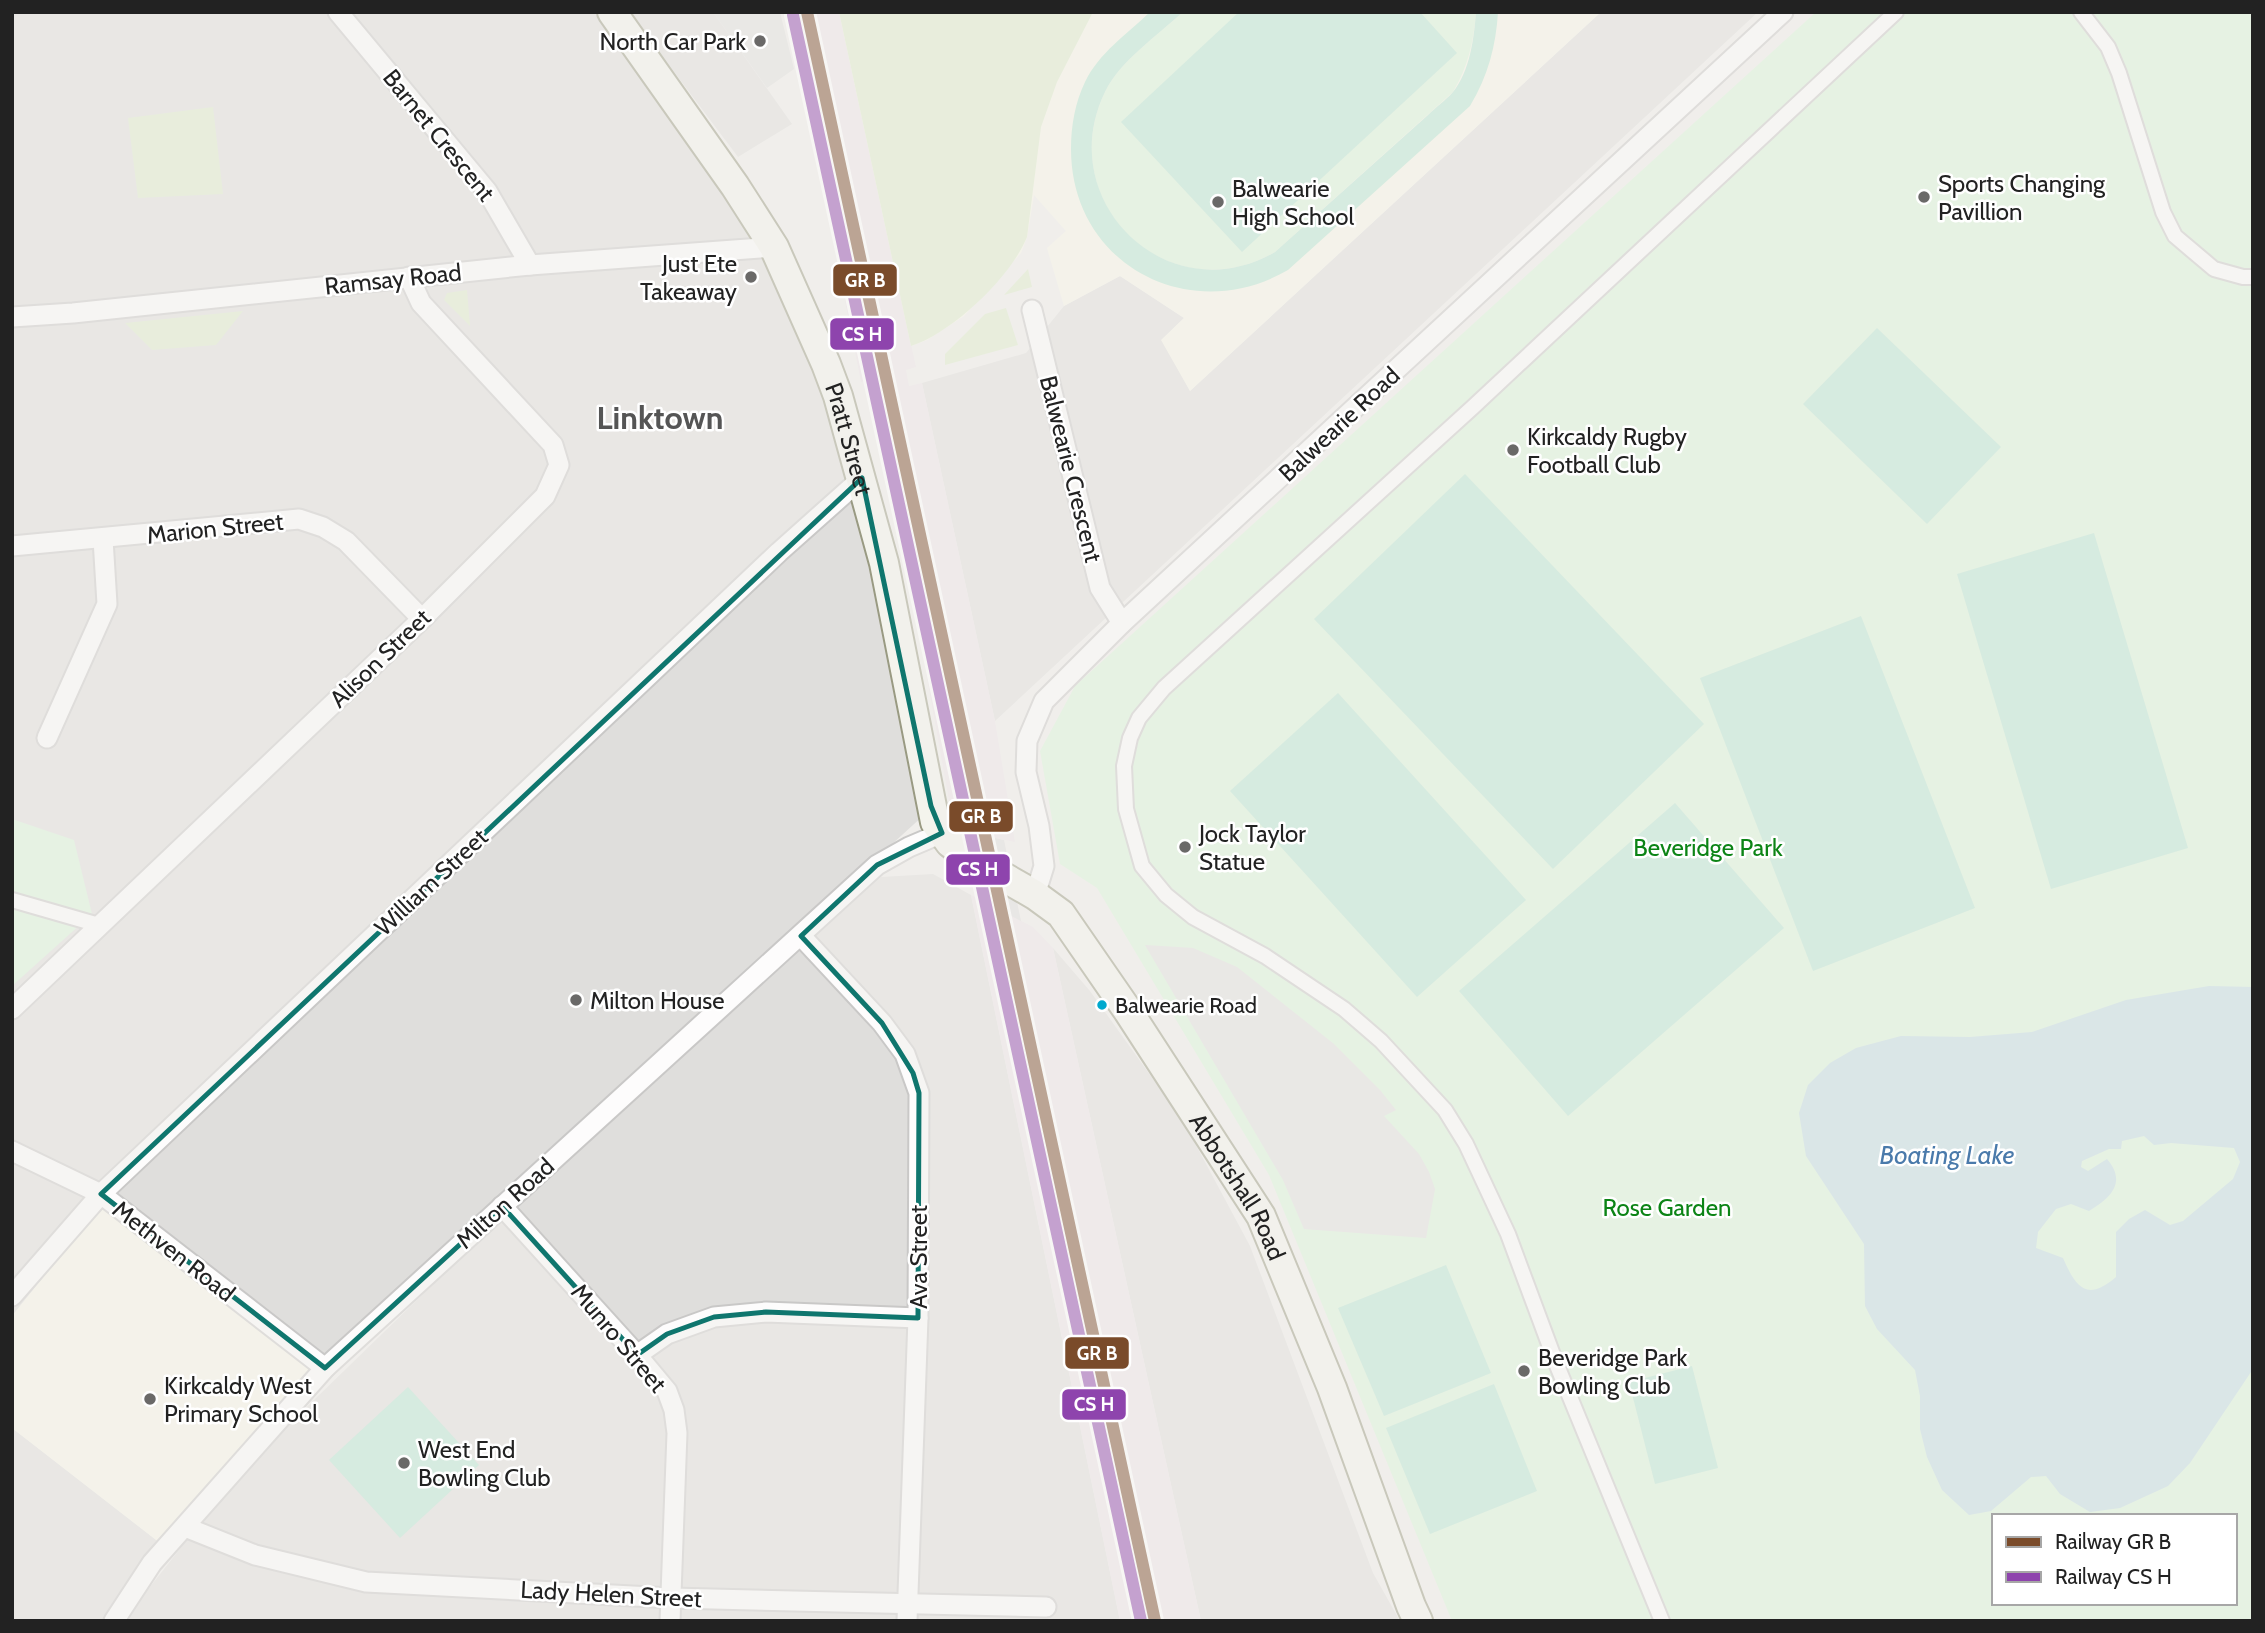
<svg xmlns="http://www.w3.org/2000/svg" width="2265" height="1633" font-family="Cabin,sans-serif">
<style>
.residential{fill:#dfdedc}
.industrial{fill:#ede4e9}
.education{fill:#f8f7e8}
.grass{fill:#ddeccb}
.park{fill:#daf5da;fill-rule:evenodd}
.pitch{fill:#b7e6d2}
.parking{fill:#e0dfde}
.water{fill:#bfdbe3;fill-rule:evenodd}
.pier{fill:#dedddd}
.lines{fill:none;stroke-linecap:round;stroke-linejoin:round}
.pedestrian-casing{stroke:#c9c8c7;stroke-width:18}
.minor-casing{stroke:#c9c8c7;stroke-width:23}
.secondary-casing{stroke:#999a82;stroke-width:32}
.pedestrian{stroke:#fdfcfc;stroke-width:14}
.minor{stroke:#fdfcfc;stroke-width:19}
.secondary{stroke:#f4f4ed;stroke-width:28}
.rail-1-casing{stroke:#fff;stroke-width:18}
.rail-2-casing{stroke:#fff;stroke-width:18}
.rail-1{stroke:#7a4b2a;stroke-width:12}
.rail-2{stroke:#8e44ad;stroke-width:12}
.marked{fill:none;stroke:#0f766e;stroke-width:5;stroke-linejoin:round}
.poi-dot{fill:#6a6968;stroke:#fff;stroke-width:2.5}
.bus-dot{fill:#00a9ce;stroke:#fff;stroke-width:2.5}
.labels{text-anchor:middle;dominant-baseline:central;stroke-width:5;stroke-linejoin:round;paint-order:stroke}
.bus-label{font-size:22px;fill:#222;stroke:#fff;text-anchor:start}
.poi-label{font-size:24px;fill:#222;stroke:#fff;text-anchor:start}
.street-label{font-size:24px;fill:#222;stroke:#fff}
.park-label{font-size:24px;fill:#0c8416;stroke:#fff}
.water-label{font-size:26px;font-style:italic;fill:#4a7aab;stroke:#fff}
.district-label{font-size:32px;font-weight:bold;fill:#555;stroke:#fff}
.line-badge{stroke:#fff;stroke-width:2.5}
.badge-label{font-size:19px;text-anchor:middle;font-weight:bold;fill:#fff}
</style>
<rect width="100%" height="100%" fill="#f0eeeb"/>
<g class="residential">
<path d="M12 12H597L738 209 811 352 871 537 924 815 314 1370 101 1206 12 1316Z"/>
<path d="M629 12H713L792 124 738 157Z"/>
<path d="M1601 12H1758L995 721 922 383 1026 353 1064 306 1120 276 1184 318 1162 340 1190 391Z"/>
<path d="M933 874 971 895 1120 1621H123L243 1469 487 1232 881 877Z"/>
<path d="M1053 948 1090 991 1183 1121 1250 1246 1373 1573 1400 1621H1201Z"/>
<path d="M12 1428 160 1543 108 1621H12Z"/>
</g>
<g class="industrial">
<path d="M788 12H839L916 367 906 370 909 386 922 383 995 721 1015 842 966 832 952 817 912 595 868 397 881 393 879 377 861 382Z"/>
<path d="M971 895 1033 927 1053 948 1201 1621H1120Z"/>
</g>
<g class="education">
<path d="M839 12H1601L1190 391 1161 340 1184 318 1120 276 1064 306 1047 248 1066 231 1034 195 1027 237 1021 253 964 316 927 340 911 346Z"/>
<path d="M101 1206 314 1370 160 1543 12 1428V1316Z"/>
</g>
<g class="grass">
<path d="M839 12H1093L1057 82 1041 127 1027 237C1011 277 952 333 911 346Z"/>
<path d="M213 107 223 194 138 198 128 118Z"/>
<path d="M1028 269 1032 287 1004 295Z"/>
<path d="M467 290 470 326 444 300 447 293Z"/>
<path d="M1006 308 1018 345 945 365V354L985 314Z"/>
<path d="M243 311 216 345 152 350 125 323Z"/>
</g>
<g class="park">
<path d="M1183 12H1476C1474 41 1468 67 1453 92L1275 252C1168 314 1052 202 1105 92 1119 62 1158 35 1183 12Z"/>
<path d="M1816 12H2253V1621H1452L1269 1175 1097 888 1060 864 1040 751 1075 686ZM1994 1516H2235V1603H1994Z"/>
<path d="M12 819 74 840 92 914 12 986Z"/>
</g>
<g class="pitch">
<path d="M1150 12H1183C1158 35 1119 62 1105 92 1052 201 1168 314 1275 252L1428 115C1436 107 1446 100 1453 92 1470 71 1474 38 1476 12H1498C1496 46 1488 76 1470 106L1288 270C1190 327 1071 265 1071 149 1071 126 1075 103 1085 82 1099 53 1127 34 1150 12Z"/>
<path d="M1239 12H1420L1457 53 1242 252 1121 122Z"/>
<path d="M1877 328 2001 447 1927 524 1803 404Z"/>
<path d="M1465 474 1704 724 1553 869 1314 619Z"/>
<path d="M2094 533 2188 848 2051 889 1957 574Z"/>
<path d="M1861 616 1975 908 1813 971 1700 678Z"/>
<path d="M1338 693 1526 900 1417 997 1230 791Z"/>
<path d="M1675 803 1784 928 1568 1116 1459 991Z"/>
<path d="M1446 1265 1491 1373 1384 1416 1338 1308Z"/>
<path d="M1692 1366 1718 1468 1655 1484 1629 1382Z"/>
<path d="M1494 1384 1537 1491 1430 1534 1386 1428Z"/>
<path d="M408 1387 479 1465 400 1538 329 1460Z"/>
</g>
<g class="parking">
<path d="M713 12H780L794 69 767 88Z"/>
<path d="M1145 945 1193 948 1237 967 1334 1044 1380 1090 1396 1110 1384 1116 1419 1154 1429 1172 1435 1189 1426 1238 1304 1229 1283 1180Z"/>
</g>
<path class="water" d="M2209 986 2253 987V1369L2190 1463 2168 1486 2120 1508 2090 1512 2060 1494 2046 1476 2031 1477 1991 1511 1969 1515 1942 1490 1927 1457 1920 1429V1396L1915 1370 1877 1329 1865 1306 1864 1244 1806 1156 1799 1113 1808 1085 1830 1063 1856 1048 1901 1036 1970 1037 2032 1032 2126 1000ZM2144 1136 2154 1145 2171 1143 2234 1148 2240 1162 2233 1179 2183 1221 2170 1225 2145 1210 2129 1219 2116 1232V1277C2087 1302 2076 1288 2063 1258L2036 1248 2038 1232 2056 1209 2071 1204 2089 1211C2111 1198 2127 1182 2107 1159L2088 1171 2081 1167 2082 1161 2109 1149H2121L2122 1141Z"/>
<path class="pier" d="M976 834 1004 840 1021 921 990 905Z"/>
<g class="lines">
<defs>
<g id="pedestrian">
<path d="M2081 12 2108 47 2119 73 2163 212 2175 236 2214 269 2243 277H2253"/>
<path d="M12 900 99 925"/>
<path d="M1662 1621 1556 1363 1508 1234 1466 1144 1445 1110 1381 1041 1344 1009 1265 956 1193 917 1166 895 1142 866 1126 809 1124 766 1130 738 1139 718 1164 688 1473 407 1896 12"/>
</g>
<g id="minor">
<path d="M338 12 487 191 530 265"/>
<path d="M1032 310 1100 588 1122 623"/>
<path d="M12 317 73 313 530 265 774 247"/>
<path d="M12 546 299 519 323 527 346 541 422 619"/>
<path d="M47 738 107 604 103 539"/>
<path d="M1035 895 1044 866 1039 826 1026 772 1027 741 1044 701 1122 623 1783 12"/>
<path d="M801 936 882 1023 905 1054 919 1093 918 1318 907 1621"/>
<path d="M12 1009 422 619 545 496 559 465 553 445 421 303 409 277"/>
<path d="M12 1151 101 1194 325 1368"/>
<path d="M502 1206 637 1355 667 1391 674 1410 677 1433 670 1621"/>
<path d="M12 1296 101 1194 779 552 862 478"/>
<path d="M637 1355 667 1334 714 1317 766 1312 918 1318"/>
<path d="M185 1527 255 1555 366 1582 671 1598 1046 1607"/>
<path d="M114 1621 152 1563 325 1368 877 865 909 847 942 833"/>
</g>
<g id="secondary">
<path id="s1" d="M612 12 735 186 774 247 826 364 838 396 884 563 935 822 950 843 967 856 1035 895 1061 914 1128 1011 1261 1216 1332 1388 1411 1606 1418 1621"/>
</g>
</defs>
<use href="#pedestrian" class="pedestrian-casing"/>
<use href="#minor" class="minor-casing"/>
<use href="#secondary" class="secondary-casing"/>
<use href="#pedestrian" class="pedestrian"/>
<use href="#minor" class="minor"/>
<use href="#secondary" class="secondary"/>
<defs>
<path id="rail-1" d="M807 12 1155 1621"/>
<path id="rail-2" d="M793 15 1141 1621"/>
</defs>
<use href="#rail-1" class="rail-1-casing"/>
<use href="#rail-2" class="rail-2-casing"/>
<use href="#rail-1" class="rail-1"/>
<use href="#rail-2" class="rail-2"/>
</g>
<path d="M0 0H2265V1633H0ZM862 478 931 806 942 833 877 865 801 936 882 1023 913 1073 919 1093 918 1318 766 1312 714 1317 667 1334 637 1355 502 1206 325 1368 101 1194Z" fill="#f0eeeb" fill-opacity=".55" fill-rule="evenodd"/>
<path class="marked" d="M862 478 931 806 942 833 877 865 801 936 882 1023 913 1073 919 1093 918 1318 766 1312 714 1317 667 1334 637 1355 502 1206 325 1368 101 1194Z"/>
<g class="poi-dot">
<circle cx="760" cy="41" r="7"/>
<circle cx="1924" cy="197" r="7"/>
<circle cx="1218" cy="202" r="7"/>
<circle cx="751" cy="277" r="7"/>
<circle cx="1513" cy="450" r="7"/>
<circle cx="1185" cy="847" r="7"/>
<circle cx="576" cy="1000" r="7"/>
<circle cx="1524" cy="1371" r="7"/>
<circle cx="150" cy="1399" r="7"/>
<circle cx="404" cy="1463" r="7"/>
</g>
<circle class="bus-dot" cx="1102" cy="1005" r="6"/>
<g class="labels">
<g class="bus-label">
<text x="1115" y="1005">Balwearie Road</text>
</g>
<g class="poi-label">
<text x="746" y="41" text-anchor="end">North Car Park</text>
<text x="1938" y="183">Sports Changing<tspan x="1938" dy="28">Pavillion</tspan></text>
<text x="1232" y="188">Balwearie<tspan x="1232" dy="28">High School</tspan></text>
<text x="737" y="263" text-anchor="end">Just Ete<tspan x="737" dy="28">Takeaway</tspan></text>
<text x="1527" y="436">Kirkcaldy Rugby<tspan x="1527" dy="28">Football Club</tspan></text>
<text x="1199" y="833">Jock Taylor<tspan x="1199" dy="28">Statue</tspan></text>
<text x="590" y="1000">Milton House</text>
<text x="1538" y="1357">Beveridge Park<tspan x="1538" dy="28">Bowling Club</tspan></text>
<text x="164" y="1385">Kirkcaldy West<tspan x="164" dy="28">Primary School</tspan></text>
<text x="418" y="1449">West End<tspan x="418" dy="28">Bowling Club</tspan></text>
</g>
<g class="street-label">
<text transform="translate(439 135) rotate(51)">Barnet Crescent</text>
<text transform="translate(393 279) rotate(-6)">Ramsay Road</text>
<text transform="translate(1339 424) rotate(-43)">Balwearie Road</text>
<text stroke="none"><textPath href="#s1" startOffset="492">Pratt Street</textPath></text>
<text transform="translate(1071 469) rotate(76)">Balwearie Crescent</text>
<text transform="translate(215 528) rotate(-6)">Marion Street</text>
<text transform="translate(380 658) rotate(-44)">Alison Street</text>
<text transform="translate(431 882) rotate(-43)">William Street</text>
<text stroke="none"><textPath href="#s1" startOffset="1368">Abbotshall Road</textPath></text>
<text transform="translate(505 1203) rotate(-42)">Milton Road</text>
<text transform="translate(174 1251) rotate(38)">Methven Road</text>
<text transform="translate(918 1257) rotate(-90)">Ava Street</text>
<text transform="translate(619 1338) rotate(50)">Munro Street</text>
<text transform="translate(611 1594) rotate(3)">Lady Helen Street</text>
</g>
<g class="park-label">
<text x="1708" y="847">Beveridge Park</text>
<text x="1667" y="1207">Rose Garden</text>
</g>
<g class="water-label">
<text x="1947" y="1155">Boating Lake</text>
</g>
<g class="district-label">
<text x="660" y="417">Linktown</text>
</g>
</g>
<g class="line-badge">
<rect x="832" y="263" width="66" height="34" rx="7" fill="#7a4b2a"/>
<rect x="829" y="317" width="66" height="34" rx="7" fill="#8e44ad"/>
<rect x="948" y="800" width="66" height="33" rx="7" fill="#7a4b2a"/>
<rect x="945" y="853" width="66" height="33" rx="7" fill="#8e44ad"/>
<rect x="1064" y="1336" width="66" height="34" rx="7" fill="#7a4b2a"/>
<rect x="1061" y="1388" width="66" height="33" rx="7" fill="#8e44ad"/>
</g>
<g class="badge-label">
<text x="865" y="287">GR B</text>
<text x="862" y="341">CS H</text>
<text x="981" y="823">GR B</text>
<text x="978" y="876">CS H</text>
<text x="1097" y="1360">GR B</text>
<text x="1094" y="1411">CS H</text>
</g>
<rect width="2265" height="1633" fill="none" stroke="#222222" stroke-width="28"/>
<rect x="1992" y="1514" width="245" height="91" fill="#ffffff" stroke="#a7a7a7" stroke-width="2"/>
<rect x="2006" y="1537" width="35" height="10" fill="#7a4b2a" stroke="#a7a7a7" stroke-width="2"/>
<text x="2055" y="1549" font-size="21" fill="#222222">Railway GR B</text>
<rect x="2006" y="1572" width="35" height="10" fill="#8e44ad" stroke="#a7a7a7" stroke-width="2"/>
<text x="2055" y="1584" font-size="21" fill="#222222">Railway CS H</text>
</svg>
